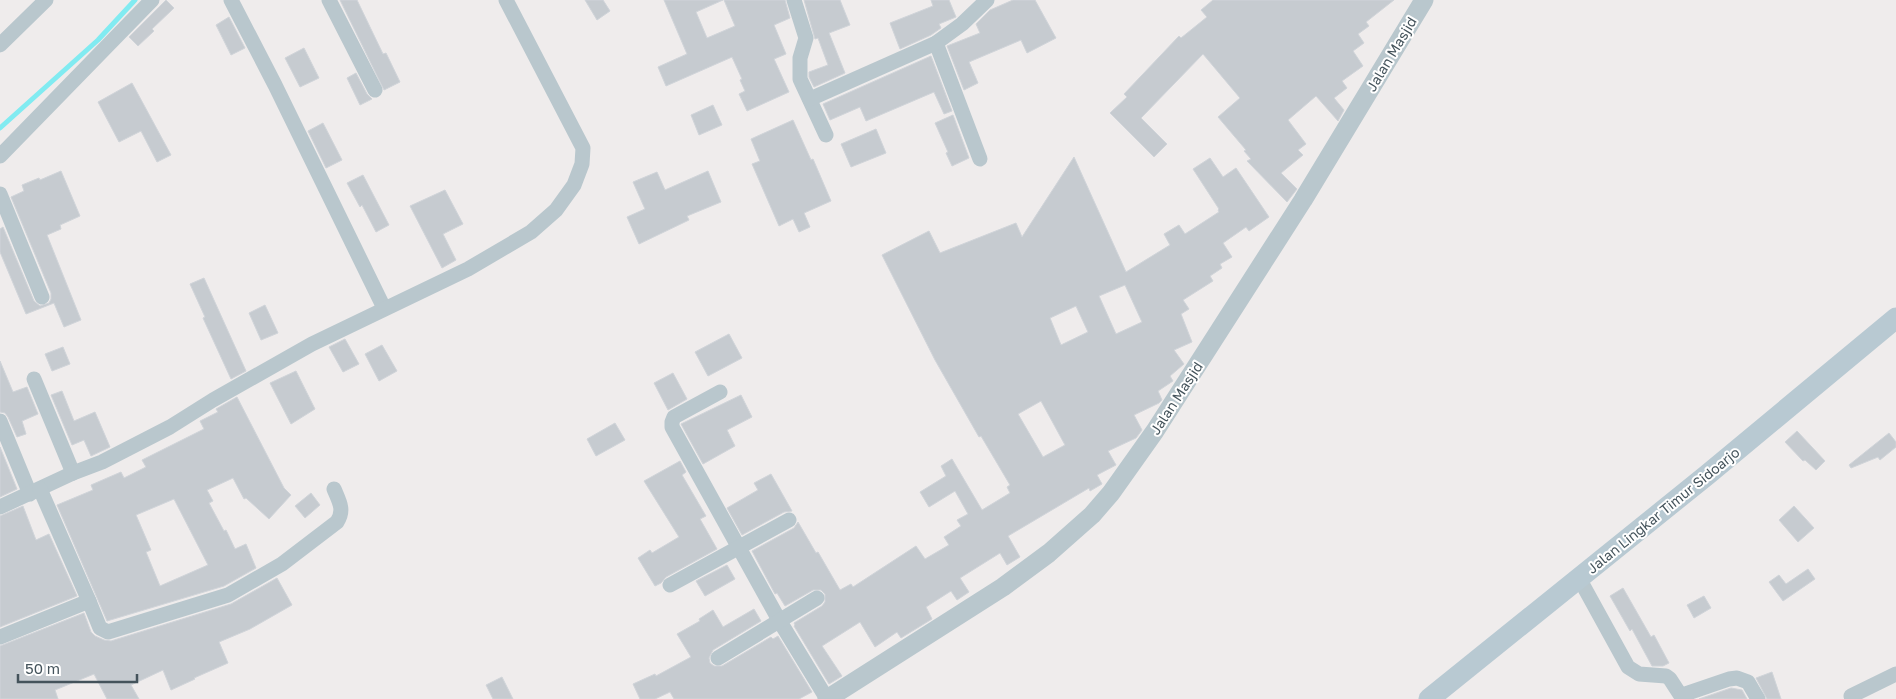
<svg xmlns="http://www.w3.org/2000/svg" width="1896" height="699" font-family="'Golos Text',sans-serif">
<style>
.lines{fill:none;stroke-linecap:round;stroke-linejoin:round}
.stream{stroke:#81ebf1;stroke-width:5}
.building{fill:#c6cbd0;stroke:#d0d4d9;fill-rule:evenodd}
.minor{stroke:#b9c7cd;stroke-width:15}
.tertiary{stroke:#b9c7cd;stroke-width:19}
.secondary{stroke:#b8c9d2;stroke-width:21}
.labels{text-anchor:middle;dominant-baseline:central;stroke-width:4;stroke-linejoin:round;paint-order:stroke}
.street-label{font-size:14px;fill:#44535b;stroke:#fff}
</style>
<rect width="100%" height="100%" fill="#efecec"/>
<g class="lines">
<path class="stream" d="M0 128 98 40 135 0"/>
</g>
<g class="building">
<path d="M166 0 174 8 152 29 154 31 138 46 129 37Z"/>
<path d="M340 0H357L383 54 386 53 400 82 384 90Z"/>
<path d="M585 0H603L610 11 597 20Z"/>
<path d="M664 0H723L696 12 707 38 735 26 724 0H785L790 18 774 25 786 54 774 59 789 92 747 111 739 94 745 91 740 80 742 79 732 57 666 86 658 67 687 54Z"/>
<path d="M804 0H840L850 25 829 33 845 73 814 87 809 77V72L828 65 818 38 815 39Z"/>
<path d="M931 0H949L956 17 939 24 941 28 931 35 900 49 890 23 933 6Z"/>
<path d="M1013 0H1035L1056 38 1027 53 1021 40 969 62 978 83 964 90 947 46 980 33 976 24 990 10Z"/>
<path d="M1213 0H1394L1366 22 1369 26 1358 34 1364 43 1353 51 1363 66 1342 81 1347 88 1334 98 1344 110 1338 121 1316 96 1288 120 1306 144 1298 150 1303 155 1281 173 1297 189 1287 202 1247 161 1251 159 1244 151 1246 150 1218 117 1240 98 1203 54 1141 118 1167 144 1154 157 1110 113 1127 97 1124 94 1179 36 1181 38 1207 17 1201 10Z"/>
<path d="M229 17 245 48 231 55 216 25Z"/>
<path d="M304 48 319 78 300 87 285 58Z"/>
<path d="M931 56 952 111 944 114 934 92 866 121 860 107 830 120 823 104Z"/>
<path d="M356 73 367 94 372 99 360 105 347 78Z"/>
<path d="M132 83 171 155 157 162 141 131 119 142 98 102Z"/>
<path d="M713 105 722 125 699 135 691 115Z"/>
<path d="M953 115 969 158 952 166 946 153 948 152 935 123Z"/>
<path d="M793 120 811 160 813 159 831 201 804 213 810 227 799 232 793 219 779 226 752 164 760 161 751 139Z"/>
<path d="M323 123 342 160 326 168 308 131Z"/>
<path d="M876 129 886 153 851 167 841 144Z"/>
<path d="M1074 157 1126 272 1170 245 1164 234 1179 225 1185 234 1219 212 1218 210 1219 209 1193 169 1210 158 1223 177 1236 168 1269 217 1249 231 1246 227 1223 243 1232 257 1220 264 1222 268 1210 276 1213 281 1183 300 1189 309 1181 314 1192 342 1174 350 1184 364 1170 376 1173 381 1158 391 1162 400 1159 403 1134 415 1142 430 1136 438 1108 451 1116 465 1097 475 1102 484 1090 491 1089 488 1008 536 1020 557 1007 565 1000 553 960 578 969 592 957 600 951 591 926 607 932 619 901 638 897 632 875 647 860 622 822 646 842 676 829 684 794 626 795 625 794 623 822 606 825 602V594L821 590H813L785 606 777 593 775 594 752 551 794 528 798 522 816 553 818 552 840 590 851 584 853 587 916 546 925 559 949 545 944 537 961 526 957 520 968 514 955 491 929 507 920 492 946 476 941 466 952 459 982 510 1010 493 1007 487 1010 485 981 436 979 437 935 360 882 255 929 231 940 253 1016 223 1022 237ZM1125 285 1142 322 1116 334 1099 296ZM1076 306 1088 332 1061 345 1050 318ZM1041 401 1065 445 1043 457 1018 414Z"/>
<path d="M61 171 80 216 60 225 61 229 47 235 81 320 64 327 54 303 26 314 0 252V229L3 227 34 301 40 306 49 303 51 299V293L11 197 24 191 22 185 39 178 40 180Z"/>
<path d="M708 171 721 202 687 216 689 220 639 244 627 217 645 209 633 182 657 172 665 190Z"/>
<path d="M363 175 389 225 376 232 362 205 360 207 347 183Z"/>
<path d="M445 190 463 224 443 234 456 260 442 268 410 206Z"/>
<path d="M204 278 246 371 231 379 203 318 205 317 190 284Z"/>
<path d="M265 305 278 333 261 340 249 313Z"/>
<path d="M729 334 742 358 708 376 695 352Z"/>
<path d="M345 339 359 364 343 372 329 347Z"/>
<path d="M382 345 397 371 379 381 365 354Z"/>
<path d="M63 347 70 364 52 371 45 354Z"/>
<path d="M0 361 13 392 27 387 38 414 22 421 26 434 17 437 8 417 5 413 0 412Z"/>
<path d="M296 371 315 409 291 424 270 383Z"/>
<path d="M673 373 687 399 668 410 654 383Z"/>
<path d="M62 391 74 421 95 412 110 447 91 456 84 440 72 445 51 395Z"/>
<path d="M741 395 752 417 727 430 735 446 703 464 681 424Z"/>
<path d="M237 397 284 488 291 495 269 519 246 498 244 499 233 478 207 490 213 501 209 503 224 531 226 530 235 549 246 544 256 568 224 586 107 621 57 505 93 490 91 485 121 472 124 478 146 467 142 460 204 429 200 421 218 412 216 409ZM174 499 208 565 160 586 146 552 151 550 136 515Z"/>
<path d="M615 423 625 440 596 456 587 439Z"/>
<path d="M1797 431 1825 461 1816 470 1805 460 1803 461 1785 442Z"/>
<path d="M1889 433 1896 442V447L1880 460 1878 457 1851 468 1849 465Z"/>
<path d="M0 447 17 489 0 497Z"/>
<path d="M680 461 686 472 682 475 706 516 700 519 717 549 666 577 661 583 655 586 638 558 650 550 652 553 679 537 644 481Z"/>
<path d="M771 474 792 511 784 512 742 535 727 508 758 490 754 483Z"/>
<path d="M311 493 320 505 305 518 295 506Z"/>
<path d="M23 506 36 540 49 534 77 596 0 627V516Z"/>
<path d="M1794 506 1814 528 1798 542 1779 520Z"/>
<path d="M727 565 735 579 705 596 696 581Z"/>
<path d="M1808 569 1815 579 1783 601 1769 582 1779 575 1786 584Z"/>
<path d="M277 578 292 605 250 629 219 642 228 663 194 678 195 679 171 690 163 670 131 685 139 699H107L94 674 55 690 58 699H0V646L84 613 91 632 95 636 104 640 111 641 231 604Z"/>
<path d="M1623 588 1651 637 1654 635 1669 663 1663 666H1652L1632 629 1630 631 1610 596Z"/>
<path d="M1704 596 1711 608 1694 618 1687 605Z"/>
<path d="M754 609 761 621 713 650 709 658 710 663 714 666H722L771 637 773 639 778 636 812 692 799 699H674L670 692 655 699H640L633 684 655 674 656 676 691 657 677 634 700 621 699 619 713 610 723 627Z"/>
<path d="M1772 672 1781 699H1767L1756 678Z"/>
<path d="M502 677 513 699H493L486 685Z"/>
<path d="M1731 688 1742 690 1747 699H1699Z"/>
</g>
<g class="lines">
<g class="minor">
<path d="M231 0 275 85 384 308"/>
<path d="M329 0 375 90"/>
<path d="M794 0 806 38 800 58V79L826 135"/>
<path d="M936 43 980 159"/>
<path d="M0 45 46 0"/>
<path d="M810 99 936 43 962 24 987 0"/>
<path d="M0 156 152 0"/>
<path d="M0 194 42 297"/>
<path d="M34 379 73 473"/>
<path d="M720 392 674 417 672 422V427L779 620 827 699"/>
<path d="M0 421 30 494"/>
<path d="M0 507 73 473 102 462 170 427 213 400 312 344 468 269 531 232 556 210 574 185 582 164 583 148 506 0"/>
<path d="M1579 578 1628 667 1639 674 1666 676 1670 679 1683 699"/>
<path d="M670 585 789 520"/>
<path d="M89 601 100 628 108 632 228 595 282 564 337 522C345 510 339 501 334 489"/>
<path d="M0 637 89 601 40 489"/>
<path d="M718 658 817 598"/>
<path d="M1682 695 1729 679 1737 678 1748 682 1758 699"/>
<path d="M1851 696 1896 674"/>
</g>
<path class="tertiary" d="M827 699 1003 587 1049 553 1092 515 1111 493 1155 431 1303 200 1424 0"/>
<path class="secondary" d="M1429 699 1707 475 1896 318"/>
</g>
<g class="labels">
<g class="street-label">
<text transform="translate(1391 54) rotate(-59)">Jalan Masjid</text>
<text transform="translate(1176 398) rotate(-57)">Jalan Masjid</text>
<text transform="translate(1663 510) rotate(-39)">Jalan Lingkar Timur Sidoarjo</text>
</g>
</g>
<path d="M18 674v8h119v-8" fill="none" stroke="#44535b" stroke-width="2.5"/>
<text x="25" y="674" font-size="15" fill="#44535b" stroke="#ffffff" stroke-width="4" paint-order="stroke">50 m</text>
</svg>
